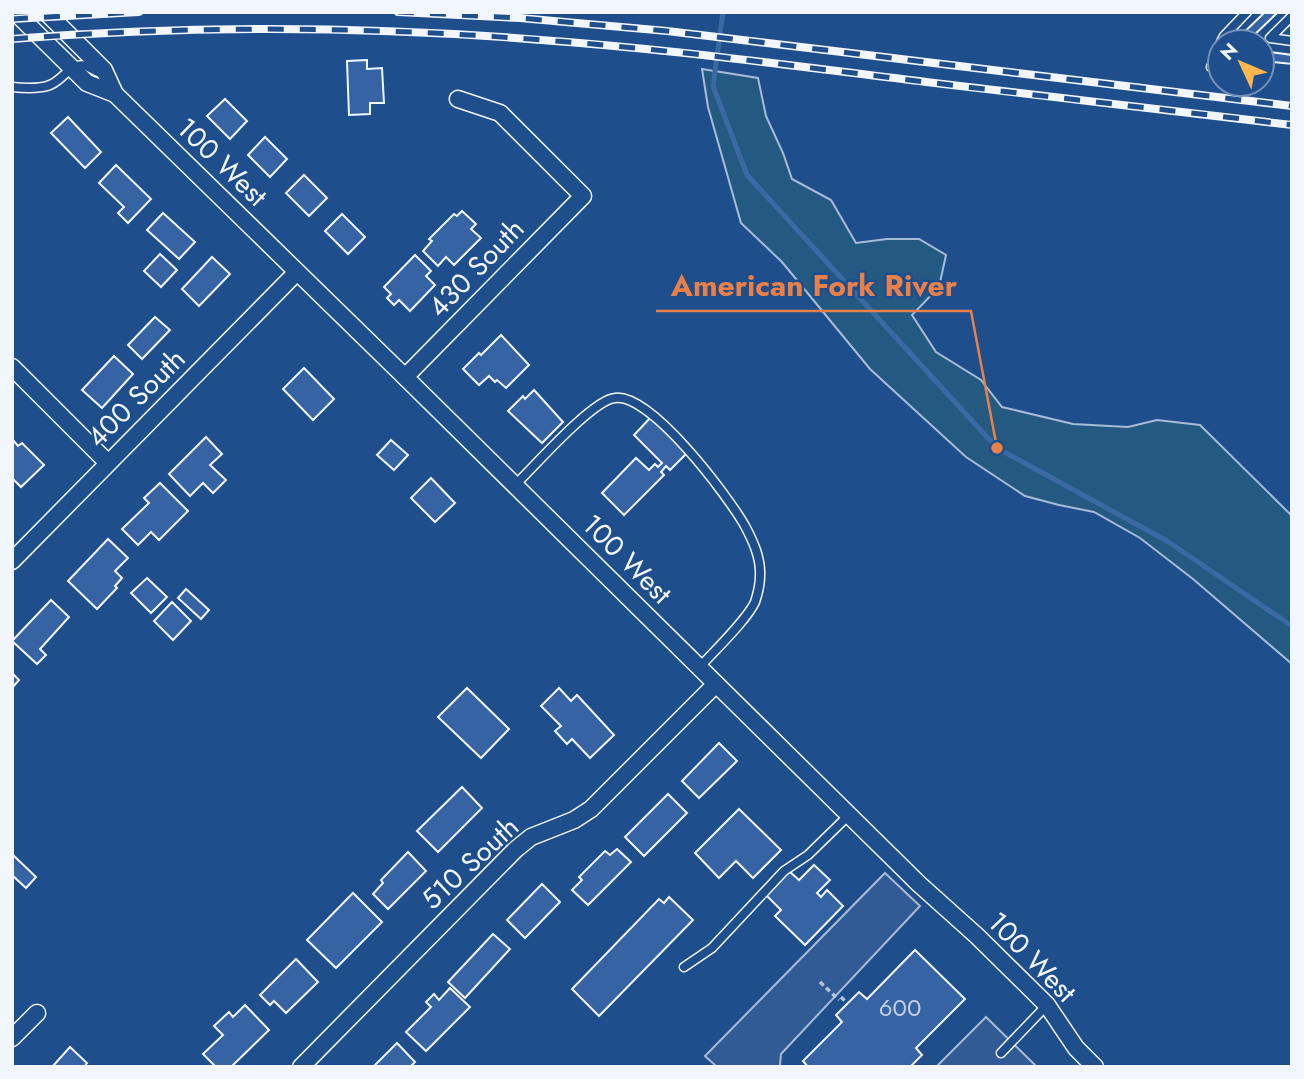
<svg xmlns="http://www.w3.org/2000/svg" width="1304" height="1079" font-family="Jost,sans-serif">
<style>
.green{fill:#245a82;stroke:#a8bbd7;stroke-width:2}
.parking{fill:#305b95;stroke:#a8bbd7;stroke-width:2}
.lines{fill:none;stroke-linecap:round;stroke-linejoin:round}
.stream{stroke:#3b69a3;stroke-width:5}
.building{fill:#3563a3;stroke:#f2f6ff;stroke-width:2}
.lane-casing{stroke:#f2f6ff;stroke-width:11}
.street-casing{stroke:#f2f6ff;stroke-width:19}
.path{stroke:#b3c4dc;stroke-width:3.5;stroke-dasharray:5 3.5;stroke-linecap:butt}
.lane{stroke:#1f4e8c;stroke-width:8}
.street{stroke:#1f4e8c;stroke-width:16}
.rail-casing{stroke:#f2f6ff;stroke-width:8}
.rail{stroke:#1f4e8c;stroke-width:5;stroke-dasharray:16;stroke-linecap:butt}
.labels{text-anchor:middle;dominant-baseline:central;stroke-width:5;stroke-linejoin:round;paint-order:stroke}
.number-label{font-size:24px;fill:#c3d1e8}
.street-label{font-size:28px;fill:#f2f6ff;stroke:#1f4e8c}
.leader{fill:none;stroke:#ea8049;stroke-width:2.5}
.callout-dot{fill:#ea8049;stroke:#1f4e8c;stroke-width:2.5}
.callout-label{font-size:30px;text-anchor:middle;font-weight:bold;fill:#ea8049;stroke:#1f4e8c;stroke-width:5;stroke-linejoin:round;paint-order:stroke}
</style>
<rect width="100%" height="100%" fill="#1f4e8c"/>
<path class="green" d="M702 69 758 78 766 116 783 153 792 179 831 200 856 243 887 239H919L946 255 939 287 912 315 936 352 981 380 1002 407 1073 424 1128 427 1157 420 1200 425 1292 516V664L1193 579 1140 538 1094 512 1059 505 1025 496 966 457 870 369 782 262 741 223 708 107Z"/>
<g class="parking">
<path d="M885 873 920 906 781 1054 780 1065 782 1067H717L705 1056Z"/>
<path d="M986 1017 1037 1067H936Z"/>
</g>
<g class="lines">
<path class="stream" d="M723 12 713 86 747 175 997 448 1167 541 1292 626"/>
</g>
<g class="building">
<path d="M1265 12H1278L1247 42H1234Z"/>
<path d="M1262 51 1292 55V64L1262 61Z"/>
<path d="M367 60V69L382 68 384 103H370V114L349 115 347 61Z"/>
<path d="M225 99 247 121 230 139 207 116Z"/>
<path d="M68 117 101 152 85 168 51 133Z"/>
<path d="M265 137 287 159 270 177 248 155Z"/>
<path d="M116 165 151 199 128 223 118 213 124 207 99 183Z"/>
<path d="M304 175 327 198 309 216 286 193Z"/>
<path d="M462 211 476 224 471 229 481 238 454 265 446 257 438 266 423 251 432 241 429 239 454 214 457 216Z"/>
<path d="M163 213 195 242 179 259 147 230Z"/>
<path d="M342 214 365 237 348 254 325 231Z"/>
<path d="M160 254 177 270 161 287 144 271Z"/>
<path d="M415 255 431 271 426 276 435 285 410 311 399 300 394 305 387 298 391 294 384 287Z"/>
<path d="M212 257 230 274 199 306 182 289Z"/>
<path d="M155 317 170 330 142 359 128 345Z"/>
<path d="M501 335 529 365 506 388 497 380 495 382 489 376 479 385 463 369 479 353 481 355Z"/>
<path d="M114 356 133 374 102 408 82 390Z"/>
<path d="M304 368 334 399 313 420 283 389Z"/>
<path d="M534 390 563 422 542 443 508 411 523 396 525 399Z"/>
<path d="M652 416 688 452 670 470 666 466 661 472 664 475 624 515 602 493 636 458 649 470 655 464 658 467 662 463 634 435Z"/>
<path d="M206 437 222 454 210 465 226 480 213 493 203 483 190 496 169 474Z"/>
<path d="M13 440 18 446 22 443 44 465 21 487 12 478Z"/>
<path d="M391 440 408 455 394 470 377 455Z"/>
<path d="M431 478 455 503 435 522 411 498Z"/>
<path d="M160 483 188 511 159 540 151 532 138 545 122 529 149 503 144 498Z"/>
<path d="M108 539 128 558 115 571 122 578 115 586 117 588 97 609 68 581Z"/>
<path d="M147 578 167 597 151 613 131 593Z"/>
<path d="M186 589 209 610 201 619 178 598Z"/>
<path d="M51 600 69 617 40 649 46 655 37 664 12 641Z"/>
<path d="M172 602 191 621 173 640 154 621Z"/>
<path d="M12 673 19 680 12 688Z"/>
<path d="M467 688 509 729 481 758 438 717Z"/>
<path d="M559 688 571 701 577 695 614 735 590 758 572 739 567 744 555 731 561 726 541 706Z"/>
<path d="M719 743 737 761 699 798 682 781Z"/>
<path d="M462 787 482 808 438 852 417 831Z"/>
<path d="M668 794 687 813 644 856 625 837Z"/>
<path d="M739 809 781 850 753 878 736 861 719 878 695 853Z"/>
<path d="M617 849 631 862 588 905 572 890 582 880 579 877 605 851 610 855Z"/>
<path d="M408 852 426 871 388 909 373 894 383 883 381 880Z"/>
<path d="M12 854 36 877 26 888 12 875Z"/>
<path d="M814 865 830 880 817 893 821 897 827 890 843 906 805 945 775 916 781 910 766 895 789 871 799 880Z"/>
<path d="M542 884 560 902 525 938 507 920Z"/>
<path d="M353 893 382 922 336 968 307 940Z"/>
<path d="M669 897 693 920 599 1016 572 989 659 899 664 903Z"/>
<path d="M493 934 510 949 465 998 448 982Z"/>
<path d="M915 950 965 999 916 1048 922 1055 910 1067H808L803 1061 842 1022 836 1015 859 992 867 999Z"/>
<path d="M296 959 318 982 286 1013 274 1001 270 1005 260 995Z"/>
<path d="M450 988 470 1007 426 1051 406 1032 431 1007 426 1002 434 994 439 1000Z"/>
<path d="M245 1005 269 1030 231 1067H216L203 1054 223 1035 214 1026 229 1012 233 1017Z"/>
<path d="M397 1043 415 1062 410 1067H373Z"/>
<path d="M70 1047 87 1063 84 1067H52Z"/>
</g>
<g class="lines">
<defs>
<g id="lane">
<path d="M1292 16 1270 38 1292 41"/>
<path d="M1221 42 1224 36 1247 12"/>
<path d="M1211 67 1220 45"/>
<path d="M12 87C23 88 37 89 47 86 62 83 70 61 86 66 91 68 97 72 102 74"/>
<path d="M515 485C534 467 592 400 615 398 651 393 728 496 745 526 753 541 761 558 760 576 760 584 757 596 755 602 747 620 713 652 699 668"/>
<path d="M684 967 712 948 784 871 808 855 849 815"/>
<path d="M1001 1053 1047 1005"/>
</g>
<g id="street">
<path d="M15 12 87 83 115 94 405 377 849 815 919 884 977 936 1047 1005 1076 1048 1095 1067"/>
<path d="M46 12 104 70 115 94"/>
<path d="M12 367 108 463"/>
<path d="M405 377 583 196 500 113 458 99"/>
<path d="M12 561 297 272"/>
<path d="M12 1038 37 1013"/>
<path d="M301 1067 515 850 531 837 574 820 591 809 716 684"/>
</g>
</defs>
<use href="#lane" class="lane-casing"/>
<use href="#street" class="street-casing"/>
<g class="path">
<path d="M820 982 839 1000"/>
<path d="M841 997 847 1003"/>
</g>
<use href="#lane" class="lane"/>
<use href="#street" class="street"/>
<defs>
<g id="rail">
<path d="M398 12 520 18 667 31 1292 106"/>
<path d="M12 19 139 12"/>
<path d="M12 39C193 25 374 26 554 41 678 50 802 67 926 82 1048 97 1170 110 1292 125"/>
</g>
</defs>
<use href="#rail" class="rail-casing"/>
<use href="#rail" class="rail"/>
</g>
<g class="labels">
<g class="number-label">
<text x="900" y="1007">600</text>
</g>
<g class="street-label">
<text transform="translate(222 162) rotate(44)">100 West</text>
<text transform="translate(476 268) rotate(-46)">430 South</text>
<text transform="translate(136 398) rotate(-45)">400 South</text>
<text transform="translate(627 559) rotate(45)">100 West</text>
<text transform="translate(470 863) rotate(-43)">510 South</text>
<text transform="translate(1032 957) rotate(46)">100 West</text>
</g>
</g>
<path class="leader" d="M997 448L971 311H656"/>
<circle class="callout-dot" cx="997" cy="448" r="7"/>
<g class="callout-label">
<text x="814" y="296">American Fork River</text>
</g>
<rect width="1304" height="1079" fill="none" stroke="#f2f6ff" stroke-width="28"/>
<g transform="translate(1241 63) rotate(314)"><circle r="33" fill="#1f4e8c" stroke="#7391ba" stroke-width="2"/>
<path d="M0-5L12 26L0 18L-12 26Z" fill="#ffb74d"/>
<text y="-10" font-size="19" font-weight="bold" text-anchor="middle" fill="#f2f6ff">N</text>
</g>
</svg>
